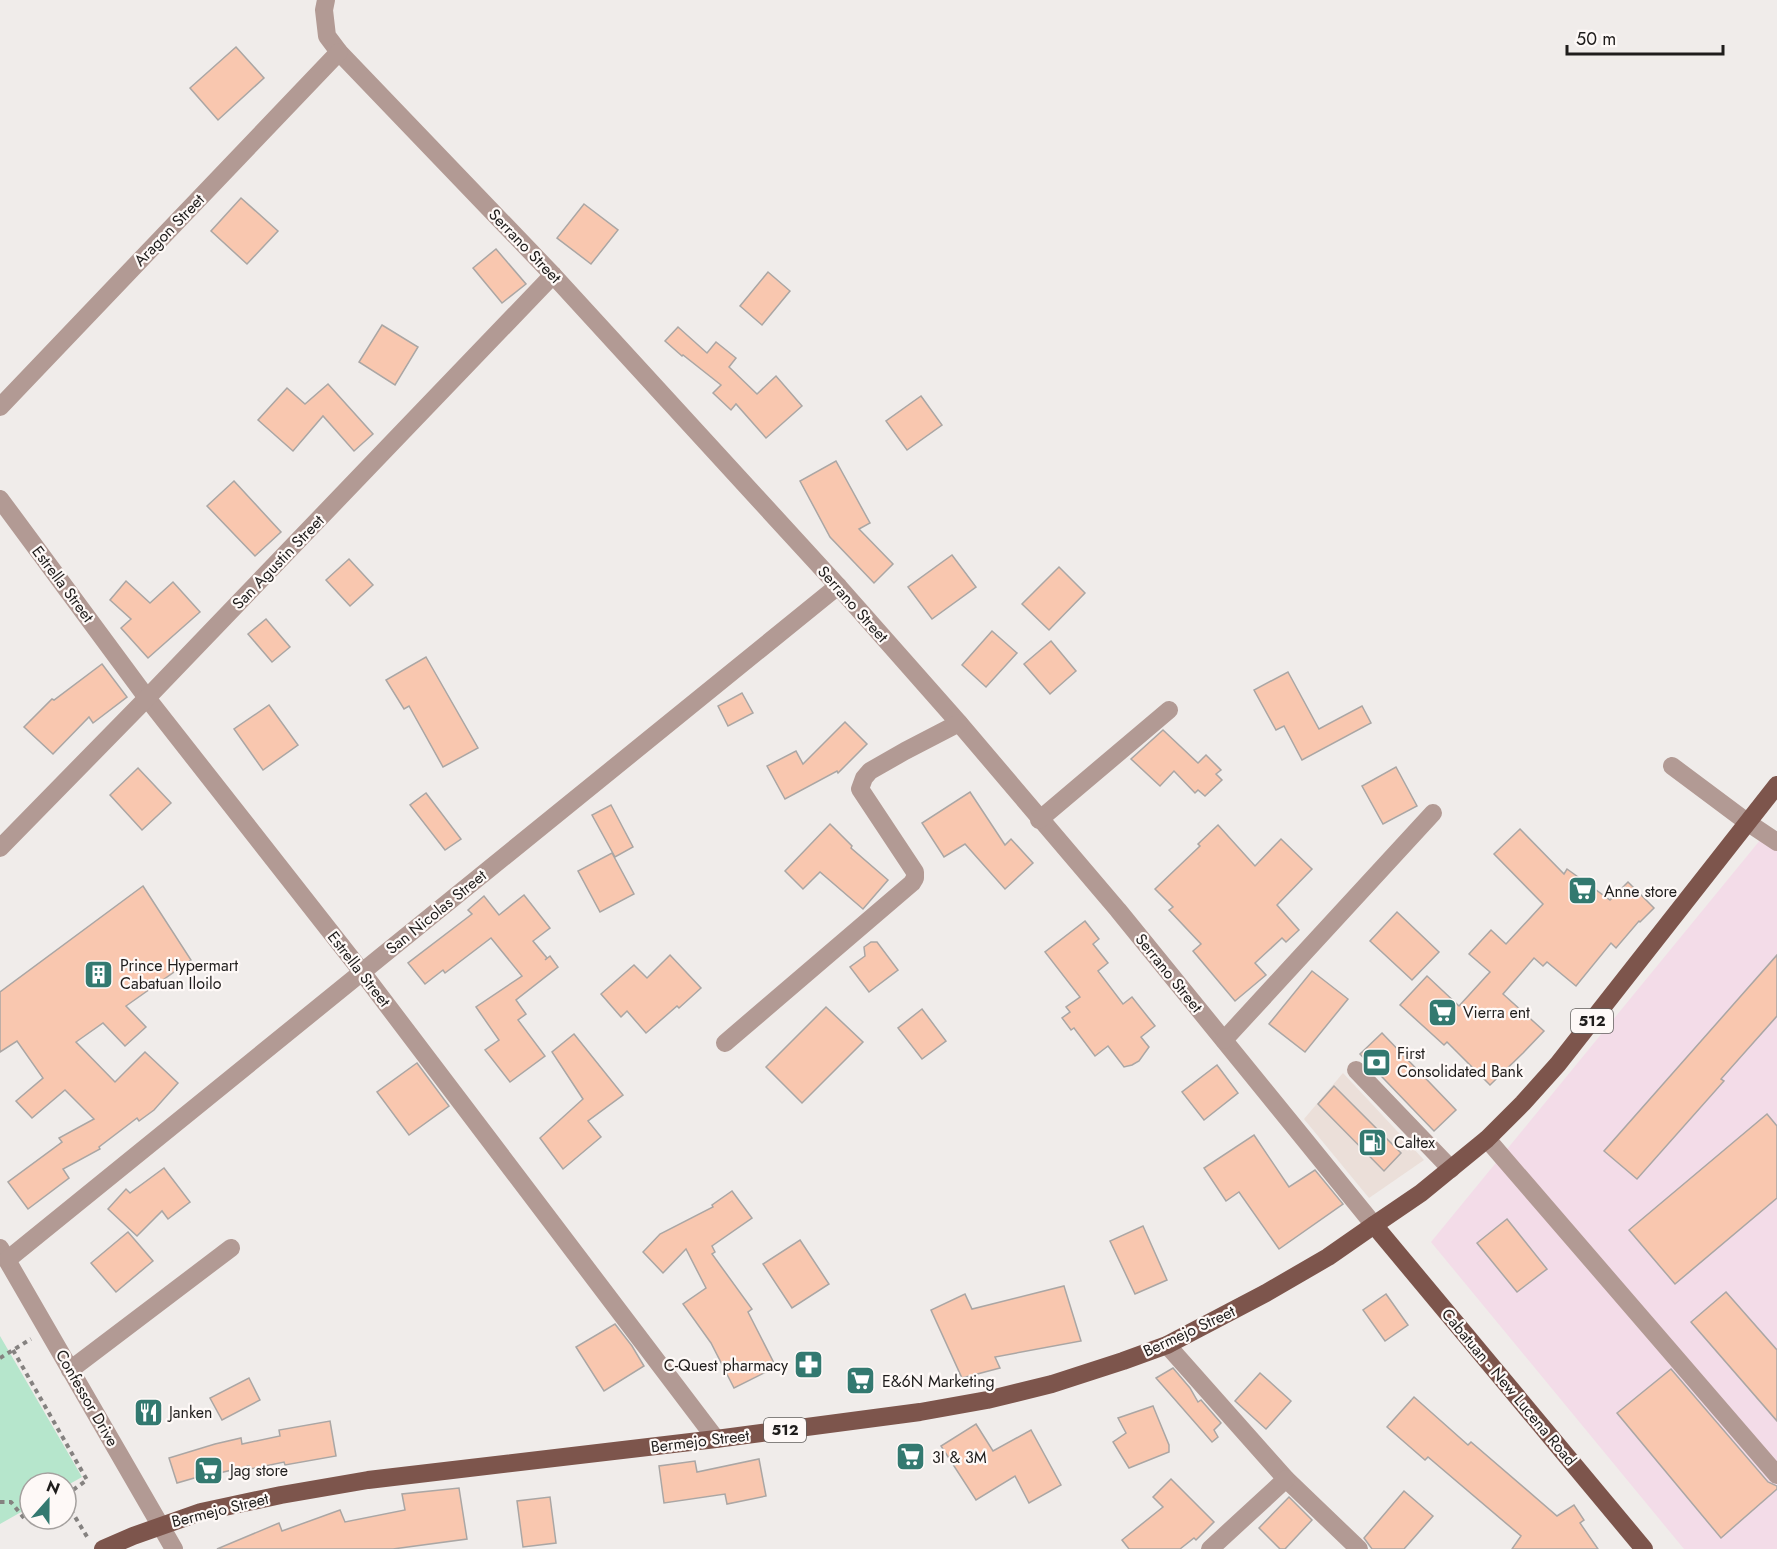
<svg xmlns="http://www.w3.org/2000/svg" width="1777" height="1549" font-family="Jost,sans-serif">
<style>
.built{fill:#ebdfd9}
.education{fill:#f3dce8}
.green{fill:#b6e6cc}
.building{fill:#f9c7af;stroke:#aaa6a4;stroke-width:1.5}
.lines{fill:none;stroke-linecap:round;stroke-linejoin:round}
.path{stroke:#858280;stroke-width:4;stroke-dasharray:4.5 4.5;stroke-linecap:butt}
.minor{stroke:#b29a94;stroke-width:18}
.major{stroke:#7d554c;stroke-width:18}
.labels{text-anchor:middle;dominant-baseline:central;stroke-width:4.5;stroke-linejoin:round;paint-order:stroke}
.shield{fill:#fef9f7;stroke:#625f5e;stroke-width:1.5}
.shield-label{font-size:15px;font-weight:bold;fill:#1f1d1c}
.street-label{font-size:16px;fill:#1f1d1c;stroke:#fef9f7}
.poi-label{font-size:16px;fill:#1f1d1c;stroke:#fef9f7;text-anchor:start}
</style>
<rect width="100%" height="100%" fill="#f0ecea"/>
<path class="built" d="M1343 1073 1424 1160 1369 1198 1304 1119Z"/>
<path class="education" d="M1770 828 1777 833V1549H1684L1431 1242Z"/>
<path class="green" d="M0 1336 82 1477 66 1486V1483H30V1507L0 1524Z"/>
<g class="building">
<path d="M236 47 264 78 218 120 190 88Z"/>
<path d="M241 198 278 231 247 264 211 231Z"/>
<path d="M584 204 618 230 591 264 557 238Z"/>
<path d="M496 249 526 284 502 303 473 268Z"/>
<path d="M768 272 790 291 762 325 740 306Z"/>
<path d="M382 325 418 347 395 385 359 362Z"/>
<path d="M678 327 707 353 716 342 736 358 729 367 757 394 776 376 802 406 766 438 736 404 731 410 713 393 721 385 683 355 682 356 665 341Z"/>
<path d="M328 384 373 434 354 451 323 416 293 451 258 420 287 388 305 404Z"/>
<path d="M921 396 942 425 907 450 886 421Z"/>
<path d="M836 461 870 523 859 529 893 564 874 583 830 537 800 481Z"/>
<path d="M234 481 281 532 255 556 207 506Z"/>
<path d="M952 555 976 587 932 619 908 587Z"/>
<path d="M349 559 373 585 350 606 326 580Z"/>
<path d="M1059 567 1085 593 1049 630 1022 604Z"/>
<path d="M126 581 150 603 173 582 200 612 148 658 121 628 131 619 110 600Z"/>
<path d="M266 619 290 647 272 662 248 634Z"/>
<path d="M992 631 1017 653 986 687 962 665Z"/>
<path d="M1051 641 1076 671 1050 694 1024 664Z"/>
<path d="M426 657 478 748 443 767 409 706 404 709 386 680Z"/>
<path d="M102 664 127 697 93 723 89 717 53 754 24 727 52 699 54 700Z"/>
<path d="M1288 672 1319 729 1362 706 1371 723 1302 760 1284 726 1276 730 1254 690Z"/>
<path d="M742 693 753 713 728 726 718 706Z"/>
<path d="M269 705 298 745 263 770 234 729Z"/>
<path d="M845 722 867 744 838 773 837 771 785 799 767 766 796 751 803 764Z"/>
<path d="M1163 730 1198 763 1206 755 1221 770 1216 774 1222 780 1205 796 1198 790 1195 793 1174 771 1160 786 1131 759Z"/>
<path d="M1396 767 1417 806 1383 824 1362 786Z"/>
<path d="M138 768 171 803 142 830 110 795Z"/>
<path d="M970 792 1005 845 1011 839 1033 863 1005 889 965 844 944 857 922 823Z"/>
<path d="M426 793 461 839 445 850 410 805Z"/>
<path d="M611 805 633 847 615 857 592 815Z"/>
<path d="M830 824 852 846 851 848 888 880 863 909 820 872 803 889 785 871Z"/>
<path d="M1218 825 1255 866 1281 839 1312 869 1277 905 1299 930 1286 942 1282 938 1255 963 1266 975 1235 1001 1193 951 1201 944 1169 910 1173 907 1155 889 1200 846 1198 844Z"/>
<path d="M1520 829 1564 874 1567 869 1610 900 1628 882 1654 908 1640 922 1639 921 1616 948 1611 943 1576 986 1547 962 1543 966 1534 958 1503 994 1544 1031 1523 1053 1490 1085 1447 1042 1444 1045 1400 1005 1427 976 1459 1006 1490 972 1469 954 1491 930 1506 944 1543 904 1494 854Z"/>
<path d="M612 853 634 894 600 912 578 871Z"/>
<path d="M143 886 191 960 126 1006 146 1027 125 1046 103 1023 76 1042 115 1082 145 1052 178 1083 154 1110 139 1121 137 1118 99 1147 100 1149 63 1169 69 1178 28 1209 8 1182 62 1142 59 1138 94 1119 65 1090 32 1118 16 1101 43 1078 17 1041 0 1052V992Z"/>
<path d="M524 895 550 928 533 941 547 958 545 960 550 956 558 967 516 1000 526 1014 518 1020 545 1056 510 1082 485 1050 499 1040 476 1007 522 976 491 938 445 973 443 970 425 984 408 963 472 914 468 910 484 896 499 915Z"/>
<path d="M1397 912 1439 952 1412 980 1370 941Z"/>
<path d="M1085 921 1099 939 1093 944 1108 963 1098 971 1123 1004 1132 997 1155 1026 1141 1037 1149 1047 1139 1061 1132 1065 1124 1067 1108 1046 1095 1056 1074 1028 1071 1030 1062 1018 1070 1012 1066 1007 1080 997 1045 952Z"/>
<path d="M871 942H877L898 970 869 992 850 967 865 956 864 947Z"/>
<path d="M670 955 701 988 679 1008 677 1006 646 1033 627 1011 621 1017 601 994 634 965 647 978Z"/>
<path d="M1777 955V1016L1721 1079 1724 1081 1637 1179 1604 1151Z"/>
<path d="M1312 971 1348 999 1305 1052 1269 1024Z"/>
<path d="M826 1007 863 1042 802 1103 766 1067Z"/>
<path d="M922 1009 946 1041 922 1059 898 1028Z"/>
<path d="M1382 1033 1456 1110 1434 1131 1360 1054Z"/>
<path d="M574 1034 623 1095 588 1121 601 1137 563 1169 540 1138 583 1099 552 1052Z"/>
<path d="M417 1063 449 1106 409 1135 377 1092Z"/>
<path d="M1217 1065 1238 1093 1204 1120 1182 1092Z"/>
<path d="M1334 1086 1401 1153 1384 1171 1318 1104Z"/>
<path d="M1767 1114 1777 1126V1198L1675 1284 1629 1230Z"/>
<path d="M1254 1135 1289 1187 1315 1170 1343 1204 1279 1249 1239 1192 1226 1201 1204 1168Z"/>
<path d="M164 1168 190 1202 168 1219 162 1211 137 1236 108 1209 126 1189 130 1193Z"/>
<path d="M732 1191 752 1218 712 1246 715 1252 712 1254 752 1309 748 1312 776 1367 734 1388 711 1343 683 1304 706 1288 686 1249 663 1273 643 1252 660 1234 713 1207 712 1205Z"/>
<path d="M1507 1219 1547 1269 1517 1292 1477 1243Z"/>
<path d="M1143 1226 1167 1280 1135 1294 1110 1241Z"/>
<path d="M128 1232 153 1261 116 1292 91 1263Z"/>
<path d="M800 1240 829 1284 792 1308 763 1264Z"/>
<path d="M1064 1286 1081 1341 995 1357 1000 1368 962 1378 931 1310 965 1294 972 1309Z"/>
<path d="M1726 1292 1777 1350V1421L1691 1322Z"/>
<path d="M1386 1294 1408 1325 1385 1341 1363 1310Z"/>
<path d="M615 1324 632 1346 644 1366 604 1391 576 1347Z"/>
<path d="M1173 1368 1190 1388 1198 1402 1201 1400 1221 1423 1214 1430 1218 1437 1212 1442 1156 1378Z"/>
<path d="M1671 1369 1768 1482 1777 1486V1489L1721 1538 1617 1413Z"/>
<path d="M1260 1373 1291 1401 1266 1429 1235 1401Z"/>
<path d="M249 1378 260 1400 222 1420 210 1398Z"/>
<path d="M1414 1397 1468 1445 1471 1442 1557 1516 1574 1505 1584 1520 1580 1523 1598 1549H1512L1521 1536 1428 1457 1425 1460 1387 1427Z"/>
<path d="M1153 1406 1169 1445V1452L1129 1468 1113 1442 1126 1433 1118 1418Z"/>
<path d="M330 1421 336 1456 285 1465 284 1462 250 1469 249 1466 215 1474V1472L177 1483 169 1458 215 1444 241 1438 242 1444 280 1436 279 1430Z"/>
<path d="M976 1424 993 1451 1031 1430 1061 1485 1029 1503 1015 1476 976 1500 941 1446Z"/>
<path d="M759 1459 766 1496 727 1504 725 1494 664 1503 659 1466 695 1461 697 1472Z"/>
<path d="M1171 1479 1214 1522 1196 1540 1194 1538 1180 1549H1129L1122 1540 1163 1507 1153 1497Z"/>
<path d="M459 1488 467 1539 393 1549H217L279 1523 282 1531 340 1510 345 1522 405 1510 402 1494Z"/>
<path d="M1404 1491 1433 1516 1404 1549H1372L1364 1538Z"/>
<path d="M550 1497 556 1543 523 1547 517 1501Z"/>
<path d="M1289 1497 1312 1520 1285 1549H1280L1259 1528Z"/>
</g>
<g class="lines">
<g class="path">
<path d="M13 1350 87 1480 66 1495"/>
<path d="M0 1358 31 1339"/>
<path d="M0 1502H11L24 1518 30 1515"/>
<path d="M66 1502 89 1540"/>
</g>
<g class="minor">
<path d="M326 0 324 10 327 36 339 52 553 275 838 586 959 723 1118 910 1374 1225"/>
<path d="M0 407 339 52"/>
<path d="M0 499 147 698 362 972 716 1439"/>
<path d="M1672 766 1747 822 1777 842"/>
<path d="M1039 820 1169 710"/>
<path d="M0 848 147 698 553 275"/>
<path d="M1224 1040 1433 813"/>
<path d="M725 1043 912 883 915 878V872L860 789 864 778 870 771 905 751 959 723"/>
<path d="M1356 1070 1451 1169"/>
<path d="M1487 1139 1777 1475"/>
<path d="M0 1248 174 1549"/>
<path d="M7 1260 838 586"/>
<path d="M1167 1345 1286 1479 1359 1549"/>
<path d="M70 1370 231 1248"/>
<path d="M1210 1549 1286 1479"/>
</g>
<g class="major">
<path d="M1374 1225 1644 1549"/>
<path d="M103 1549 133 1536 201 1512 281 1495 368 1480 716 1439 920 1412 987 1400 1052 1384 1123 1361 1167 1345 1266 1293 1328 1257 1374 1225 1421 1193 1487 1139 1523 1103 1558 1064 1777 785"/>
</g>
</g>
<defs>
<symbol id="supermarket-square" viewBox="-11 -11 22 22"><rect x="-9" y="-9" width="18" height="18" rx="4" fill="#337970" stroke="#fef9f7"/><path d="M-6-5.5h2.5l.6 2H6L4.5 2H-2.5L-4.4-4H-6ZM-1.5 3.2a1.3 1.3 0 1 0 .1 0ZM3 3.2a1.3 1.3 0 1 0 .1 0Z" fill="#fff"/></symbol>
<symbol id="building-square" viewBox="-11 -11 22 22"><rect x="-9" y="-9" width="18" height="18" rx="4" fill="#337970" stroke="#fef9f7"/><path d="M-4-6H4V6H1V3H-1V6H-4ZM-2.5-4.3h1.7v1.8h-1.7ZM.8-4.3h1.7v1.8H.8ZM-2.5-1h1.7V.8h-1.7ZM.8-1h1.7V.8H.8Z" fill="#fff"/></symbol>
<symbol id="bank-square" viewBox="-11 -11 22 22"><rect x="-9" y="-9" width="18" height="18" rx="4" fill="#337970" stroke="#fef9f7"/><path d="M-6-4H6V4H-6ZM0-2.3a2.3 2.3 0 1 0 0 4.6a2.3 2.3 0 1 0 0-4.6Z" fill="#fff"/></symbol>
<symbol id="fuel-square" viewBox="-11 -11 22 22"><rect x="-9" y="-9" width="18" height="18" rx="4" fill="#337970" stroke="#fef9f7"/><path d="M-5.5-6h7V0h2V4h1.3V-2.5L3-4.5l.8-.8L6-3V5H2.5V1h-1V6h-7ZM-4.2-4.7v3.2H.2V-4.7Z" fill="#fff"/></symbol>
<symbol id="pharmacy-square" viewBox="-11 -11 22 22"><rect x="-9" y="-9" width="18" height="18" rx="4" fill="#337970" stroke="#fef9f7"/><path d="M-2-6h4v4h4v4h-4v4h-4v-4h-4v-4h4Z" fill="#fff"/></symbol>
<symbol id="restaurant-square" viewBox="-11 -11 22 22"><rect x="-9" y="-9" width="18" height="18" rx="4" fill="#337970" stroke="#fef9f7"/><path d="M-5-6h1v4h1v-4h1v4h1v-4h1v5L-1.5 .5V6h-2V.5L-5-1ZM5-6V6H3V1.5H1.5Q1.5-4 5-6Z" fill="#fff"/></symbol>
</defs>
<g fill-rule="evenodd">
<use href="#supermarket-square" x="1566" y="874" width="33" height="33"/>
<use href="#building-square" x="82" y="958" width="33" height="33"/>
<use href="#supermarket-square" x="1426" y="996" width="33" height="33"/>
<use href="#bank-square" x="1360" y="1046" width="33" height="33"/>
<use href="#fuel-square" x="1356" y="1126" width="33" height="33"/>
<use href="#pharmacy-square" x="792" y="1348" width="33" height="33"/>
<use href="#supermarket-square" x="844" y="1364" width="33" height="33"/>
<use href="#restaurant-square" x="132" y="1396" width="33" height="33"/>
<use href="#supermarket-square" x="894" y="1440" width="33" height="33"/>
<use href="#supermarket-square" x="192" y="1454" width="33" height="33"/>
</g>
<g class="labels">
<g class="shield">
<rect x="1571" y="1009" width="42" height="24" rx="4.5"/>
<rect x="764" y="1418" width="42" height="24" rx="4.5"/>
</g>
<g class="shield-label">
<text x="1592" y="1021">512</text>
<text x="785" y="1430">512</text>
</g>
<g class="street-label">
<text transform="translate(169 230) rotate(-46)">Aragon Street</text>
<text transform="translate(525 246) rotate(46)">Serrano Street</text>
<text transform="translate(278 562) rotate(-46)">San Agustin Street</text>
<text transform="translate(63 584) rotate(53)">Estrella Street</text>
<text transform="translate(853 604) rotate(48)">Serrano Street</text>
<text transform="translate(436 912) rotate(-39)">San Nicolas Street</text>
<text transform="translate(359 969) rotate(52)">Estrella Street</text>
<text transform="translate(1169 973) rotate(51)">Serrano Street</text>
<text transform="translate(1189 1331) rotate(-25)">Bermejo Street</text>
<text transform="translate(1509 1387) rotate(50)">Cabatuan - New Lucena Road</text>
<text transform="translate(87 1398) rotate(60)">Confessor Drive</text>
<text transform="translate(700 1441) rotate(-7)">Bermejo Street</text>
<text transform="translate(220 1510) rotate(-14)">Bermejo Street</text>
</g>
<g class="poi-label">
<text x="1604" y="891">Anne store</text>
<text x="120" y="965">Prince Hypermart<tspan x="120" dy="18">Cabatuan Iloilo</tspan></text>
<text x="1463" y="1012">Vierra ent</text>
<text x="1397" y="1053">First<tspan x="1397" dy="18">Consolidated Bank</tspan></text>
<text x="1394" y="1142">Caltex</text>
<text x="788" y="1365" text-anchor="end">C-Quest pharmacy</text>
<text x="882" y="1381">E&amp;6N Marketing</text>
<text x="169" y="1412">Janken</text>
<text x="932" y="1457">3I &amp; 3M</text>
<text x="230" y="1470">Jag store</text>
</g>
</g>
<g transform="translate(48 1501) rotate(21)"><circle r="28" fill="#fef9f7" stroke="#a5a19f" stroke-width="1.5"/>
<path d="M0-4.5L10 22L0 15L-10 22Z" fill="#337970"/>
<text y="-9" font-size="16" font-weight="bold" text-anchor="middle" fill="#1f1d1c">N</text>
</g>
<path d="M1567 45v9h156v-9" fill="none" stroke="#1f1d1c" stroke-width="3"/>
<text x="1576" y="45" font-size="18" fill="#1f1d1c" stroke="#fef9f7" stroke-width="4.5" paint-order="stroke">50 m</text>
</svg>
